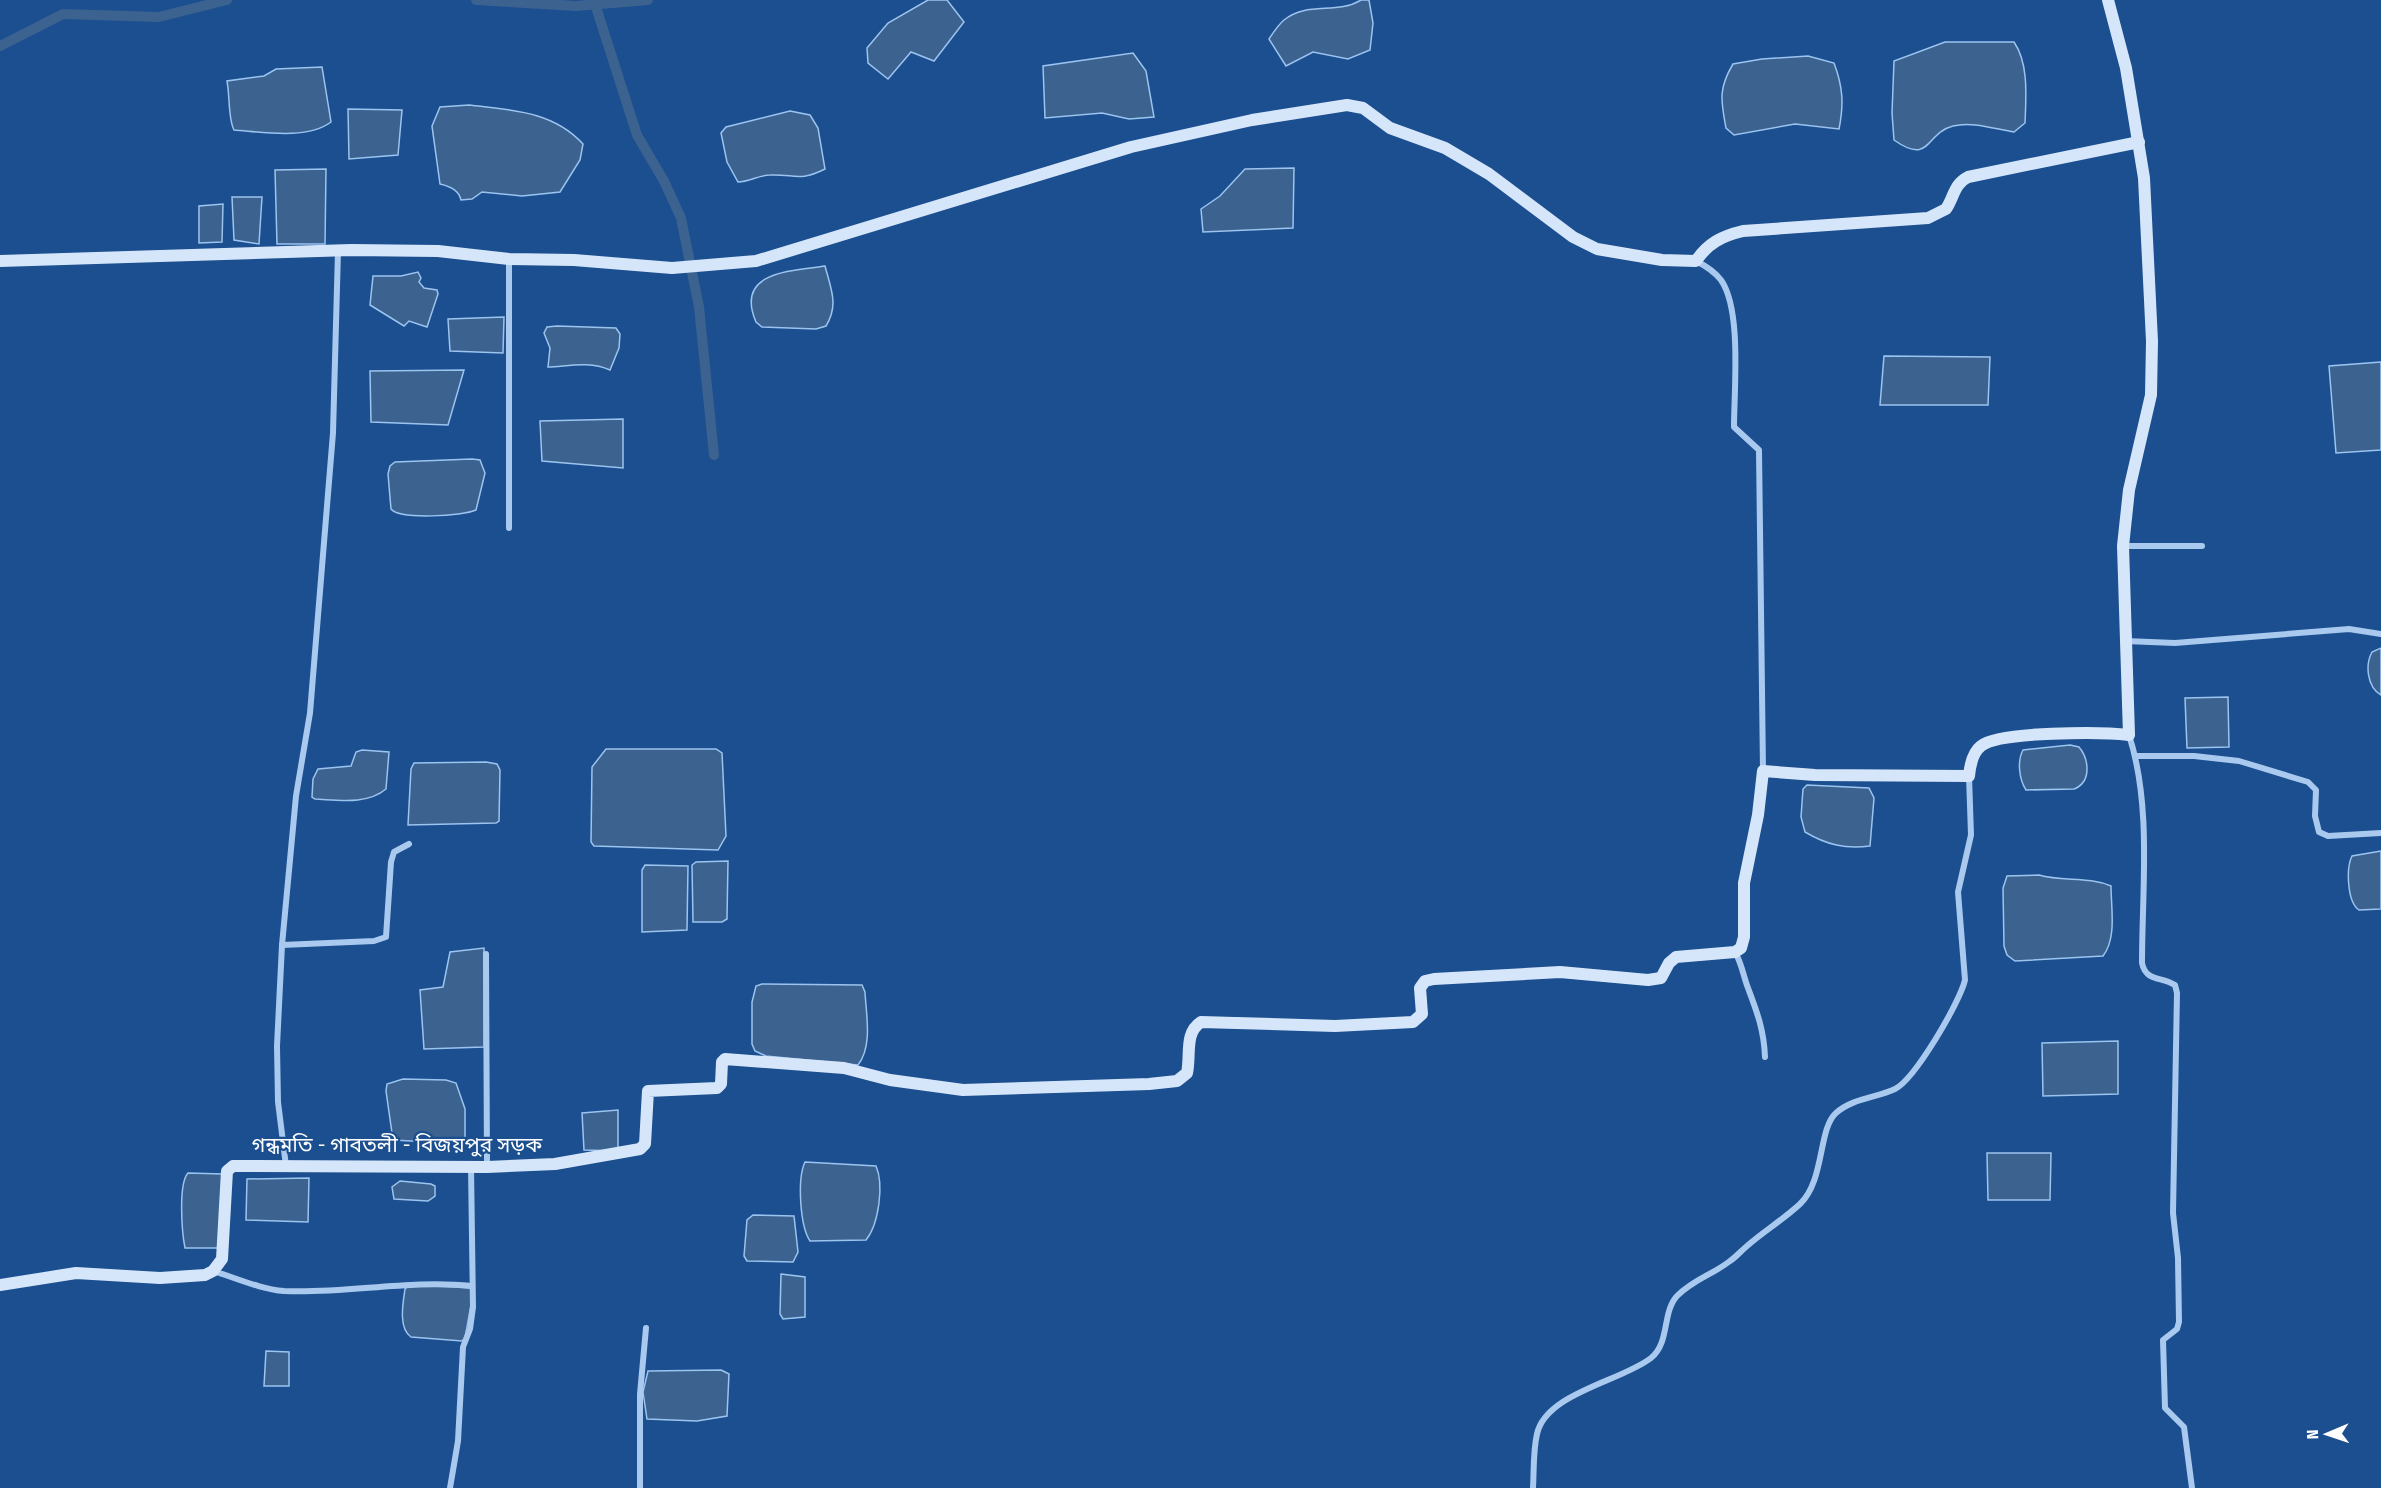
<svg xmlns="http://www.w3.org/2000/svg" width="2381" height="1488" font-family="'Fira Sans Condensed','Noto Sans Bengali',sans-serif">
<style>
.water{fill:#3c6290;stroke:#9cc4f0;stroke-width:1.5}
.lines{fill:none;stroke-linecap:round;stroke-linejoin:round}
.canal{stroke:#3c6290;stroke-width:10}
.street{stroke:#a9c9ee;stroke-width:6}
.secondary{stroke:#d6e6fa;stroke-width:12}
.labels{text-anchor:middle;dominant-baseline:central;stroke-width:4.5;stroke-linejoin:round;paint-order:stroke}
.street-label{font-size:21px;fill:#fff;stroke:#1b4f8f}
</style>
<rect width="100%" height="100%" fill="#1b4f8f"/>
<g class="water">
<path d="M928 0H947L964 22 934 61 911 52 888 79 868 63 867 48 888 23Z"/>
<path d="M1361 0H1369L1373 23 1370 50 1348 59 1313 52 1286 66 1269 39C1273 33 1278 25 1284 20 1307 1 1337 15 1361 0Z"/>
<path d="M1945 42H2014C2029 64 2026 97 2025 123L2014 132C1995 129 1972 121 1953 126 1925 133 1931 166 1894 140L1892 113 1894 61Z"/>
<path d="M1133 53 1146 71 1154 117 1129 119 1102 113 1045 118 1043 66Z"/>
<path d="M1808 56 1834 63C1843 87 1844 104 1839 129L1795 124 1734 135 1726 128C1721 101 1718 89 1733 64L1762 59Z"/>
<path d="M322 67 331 122C307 140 262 132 234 130 228 119 230 96 227 81L264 76 276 69Z"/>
<path d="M469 105C511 110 553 111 583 144L580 160 560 192 522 196 482 192 472 199 461 200C459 190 449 186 440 184L432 126 440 107Z"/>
<path d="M348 109 402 110 398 155 349 159Z"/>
<path d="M790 111 810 115 818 128 825 169C799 182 795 174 770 175 759 175 749 182 738 182L727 162 721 133 726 127Z"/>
<path d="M1294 168 1293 228 1203 232 1201 209 1220 196 1245 169Z"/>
<path d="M326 169 325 244H277L275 170Z"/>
<path d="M232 197H262L259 244 234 240Z"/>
<path d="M223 204 222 242 199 243V206Z"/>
<path d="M825 266C831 289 839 305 826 326L816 329 762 327 756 322C734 271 792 271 825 266Z"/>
<path d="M418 272 421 278 419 282 424 288 437 290 438 294 427 327 409 321 404 326 370 305 373 276H401Z"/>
<path d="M504 317 503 353 450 351 448 319Z"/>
<path d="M557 326 616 328 620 334 619 348 610 370C589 361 570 366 548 367L550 348 544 333 547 327Z"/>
<path d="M1884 356 1990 357 1988 405H1880Z"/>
<path d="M2381 362V450L2336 453 2329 366Z"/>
<path d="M464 370 448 425 371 422 370 371Z"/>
<path d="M623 419V468L542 461 540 421Z"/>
<path d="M472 459 480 460 485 473 476 510C463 516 400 520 391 509L388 474 390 466 395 462Z"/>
<path d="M2381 648V695C2367 687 2365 665 2372 652Z"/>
<path d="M2228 697 2229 747 2187 748 2185 698Z"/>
<path d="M2070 745 2079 747C2089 759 2092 782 2074 789L2026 790C2019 779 2017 761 2023 750Z"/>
<path d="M606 749H716L722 753 726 836 718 850 594 846 591 842 592 767Z"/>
<path d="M362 750 389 752 386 789C367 805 338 800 315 799L312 797 313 779 318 769 351 766 356 752Z"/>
<path d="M486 762 497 764 500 770 499 821 496 823 408 825 411 769 414 763Z"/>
<path d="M1807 785 1869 788 1874 798 1870 846C1845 849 1827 845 1805 832L1801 817 1803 789Z"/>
<path d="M2381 851V909L2359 910C2347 902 2346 868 2352 856Z"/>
<path d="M728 861 727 919 722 922H693L692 865 696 862Z"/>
<path d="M645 865 688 866 687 930 642 932V870Z"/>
<path d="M2039 875C2063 882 2088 876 2111 886 2111 908 2117 938 2103 956L2015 961 2007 955 2004 946 2003 888 2007 876Z"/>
<path d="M484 948V1047L424 1049 420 990 443 987 450 952Z"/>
<path d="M762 984 862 985 865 992C866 1014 873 1046 858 1065L766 1056 755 1051 752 1044V1002L756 986Z"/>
<path d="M2118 1041V1094L2043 1096 2042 1043Z"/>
<path d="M403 1079 446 1080 456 1083 465 1109V1144L393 1140 386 1091 387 1084Z"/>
<path d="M618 1110V1151L584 1150 582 1113Z"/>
<path d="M1987 1153H2051L2050 1200H1988Z"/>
<path d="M805 1162 876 1166C884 1184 879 1224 866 1240L810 1241C800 1226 797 1179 805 1162Z"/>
<path d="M188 1173 222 1174 221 1248H185C182 1233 178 1184 188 1173Z"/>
<path d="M309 1178 308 1222 246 1220 247 1179Z"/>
<path d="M400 1181 431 1184 435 1186V1196L428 1201 394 1199 392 1187Z"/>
<path d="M753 1215 794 1216 798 1252 793 1262 747 1261 744 1256 747 1220Z"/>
<path d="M781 1274 805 1277V1317L783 1319 780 1314Z"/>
<path d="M411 1284 470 1288 473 1294 465 1338 462 1341 411 1337C398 1328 403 1303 405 1289Z"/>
<path d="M266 1351 289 1352V1386H264Z"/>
<path d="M721 1370 729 1374 727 1416 697 1421 647 1419 643 1392 648 1371Z"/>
</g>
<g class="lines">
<g class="canal">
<path d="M476 0 576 6 648 0"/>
<path d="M595 4 637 135 664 181 681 218 699 307 714 455"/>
<path d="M0 46 63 14 159 17 227 0"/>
</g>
<g class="street">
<path d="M509 259V528"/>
<path d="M1696 261C1706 266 1714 271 1721 280 1742 310 1734 390 1734 427L1759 450 1763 771"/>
<path d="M2124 546H2202"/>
<path d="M2125 641 2175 643 2349 629 2381 634"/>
<path d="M2129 735C2152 806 2142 889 2142 963 2146 982 2161 976 2175 985L2177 993 2173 1213 2178 1258 2179 1322 2177 1329 2163 1340 2165 1408 2184 1427 2192 1488"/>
<path d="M2136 756H2194L2239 761 2308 782 2316 790 2315 816 2319 832 2328 836 2381 833"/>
<path d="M282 945 374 941 386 937 391 862 394 852 409 844"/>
<path d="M1735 952C1742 964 1743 975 1748 988 1757 1012 1764 1030 1765 1057"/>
<path d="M486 954 487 1166"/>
<path d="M286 1166 278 1102 277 1046 282 945 296 796 310 713 333 433 338 251"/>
<path d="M213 1271C236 1278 260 1289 284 1291 347 1294 409 1279 472 1286"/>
<path d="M450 1488 458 1441 463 1347 470 1329 473 1307 471 1167"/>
<path d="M640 1488V1394L646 1328"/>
<path d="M1533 1488C1534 1470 1533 1451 1537 1434 1546 1393 1622 1381 1651 1358 1670 1343 1662 1312 1677 1296 1694 1279 1712 1275 1730 1261 1736 1257 1741 1251 1747 1246 1764 1231 1784 1219 1800 1204 1825 1180 1818 1129 1836 1113 1853 1098 1876 1098 1895 1089 1915 1079 1960 1002 1965 980L1958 892 1971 835 1969 776"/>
</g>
<g class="secondary">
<path d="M0 261 351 250 438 251 509 259 574 260 672 268 756 261 1131 147 1252 120 1347 105 1363 108 1390 128 1445 148 1489 174 1573 237 1597 249 1662 260 1696 261C1708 243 1722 236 1743 231L1928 218 1946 209C1954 197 1954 184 1968 177L2139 142"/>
<path d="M0 1285 76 1273 160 1278 205 1275 213 1271 222 1259 227 1171 233 1166 487 1167 555 1164 640 1149 645 1144 648 1091 717 1088 721 1084 722 1062 725 1059 844 1068 890 1080 963 1090 1149 1084 1177 1081 1187 1073C1191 1055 1184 1033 1201 1022L1335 1026 1413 1022 1422 1014 1420 988 1425 981 1434 979 1560 972 1648 980 1661 978 1669 963 1676 957 1735 952 1741 948 1744 937V883L1758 815 1763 771 1815 775 1969 776C1970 766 1973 752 1981 746 1999 731 2103 732 2129 735L2123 546 2129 490 2151 395 2152 341 2144 178 2126 68 2108 0"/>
</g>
</g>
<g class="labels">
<g class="street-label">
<text x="397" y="1145">গন্ধমতি - গাবতলী - বিজয়পুর সড়ক</text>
</g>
</g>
<g transform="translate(2327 1434) rotate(268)" stroke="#1b4f8f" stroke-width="4.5" paint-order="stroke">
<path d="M0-4.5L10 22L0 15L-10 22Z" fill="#ffffff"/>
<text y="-9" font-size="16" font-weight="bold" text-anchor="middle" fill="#ffffff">N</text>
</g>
</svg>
